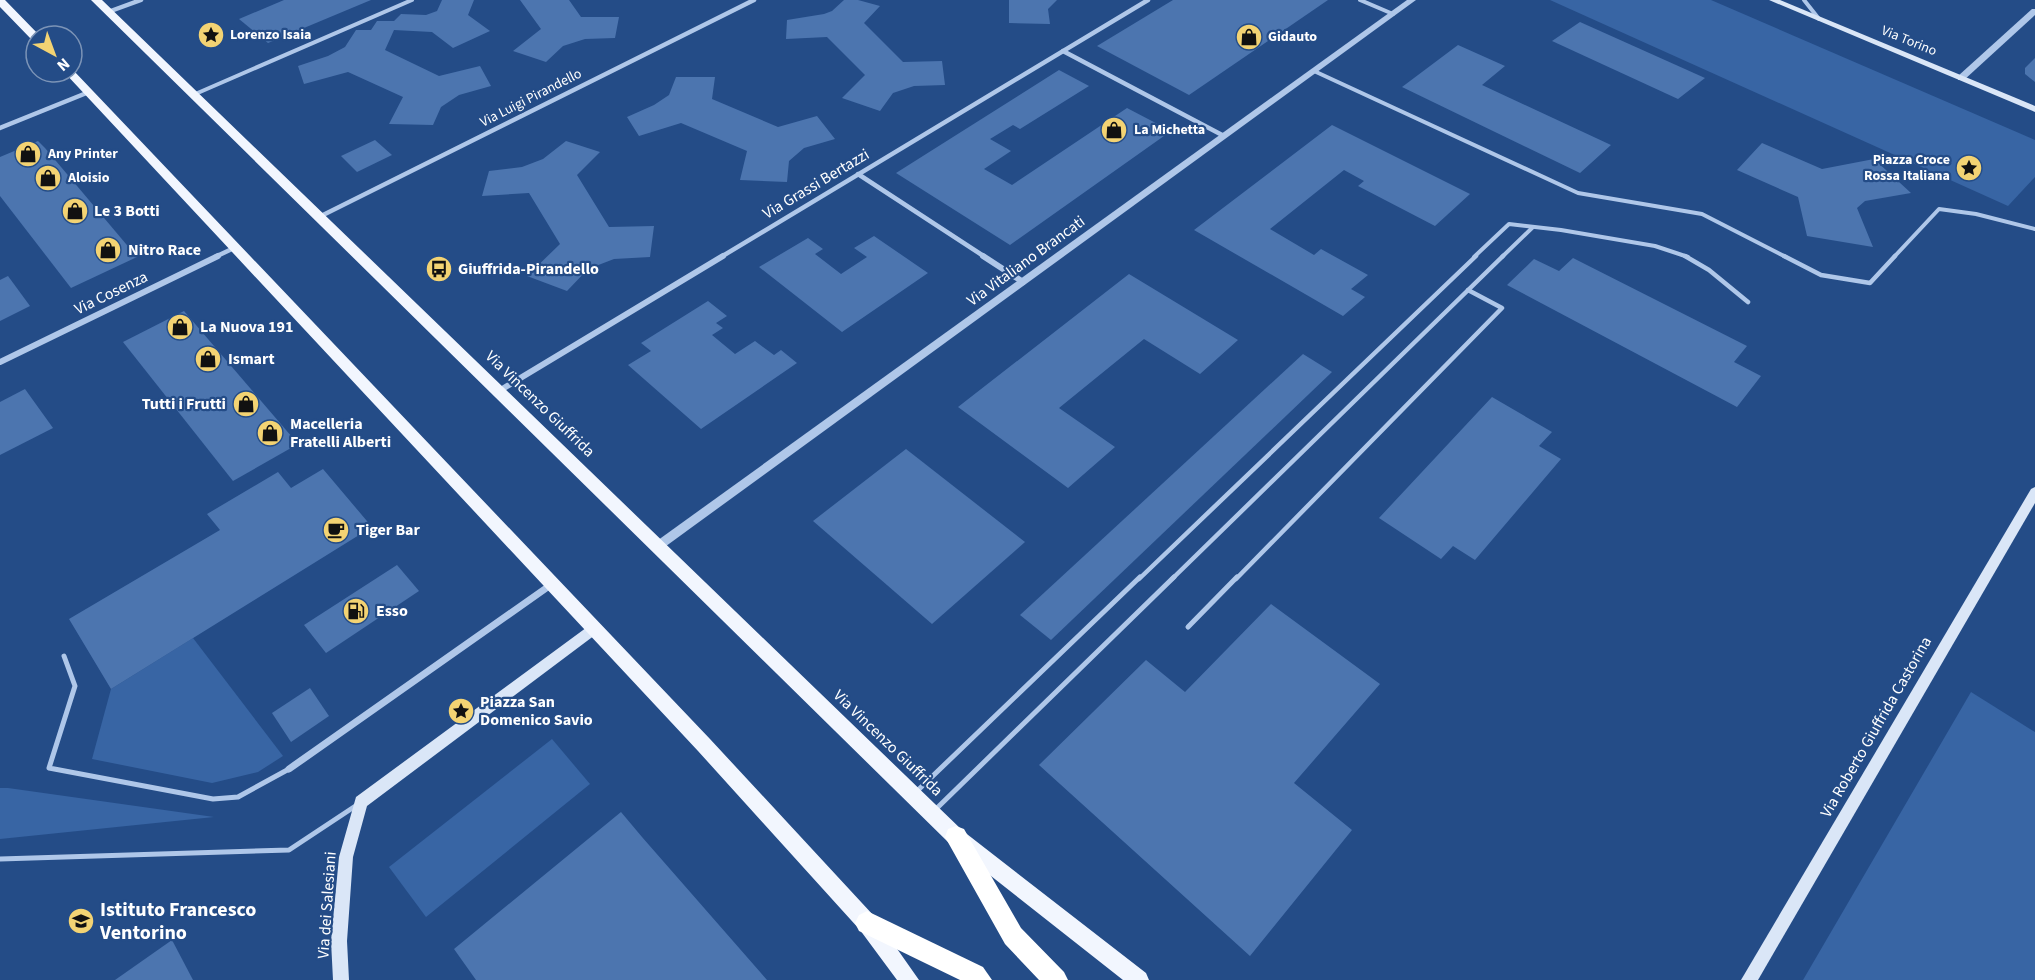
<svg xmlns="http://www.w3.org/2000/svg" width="2035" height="980" font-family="'Source Sans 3',sans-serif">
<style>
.green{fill:#3865a4}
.building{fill:#4c75af}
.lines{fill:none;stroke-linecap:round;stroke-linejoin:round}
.service-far2{stroke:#afc7e9;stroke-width:4}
.service-far1{stroke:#afc7e9;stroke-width:4.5}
.service{stroke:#afc7e9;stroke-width:5}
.minor-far2{stroke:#afc7e9;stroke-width:4.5}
.minor-far1{stroke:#afc7e9;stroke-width:6}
.minor{stroke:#afc7e9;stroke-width:7}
.tertiary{fill:#afc7e9;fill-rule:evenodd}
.secondary{fill:#dae6f7;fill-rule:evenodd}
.primary{fill:#f2f6fe;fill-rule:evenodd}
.motorway{fill:#fff;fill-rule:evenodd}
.labels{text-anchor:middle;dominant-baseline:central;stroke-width:4.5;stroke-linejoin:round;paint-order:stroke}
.far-poi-label{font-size:14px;font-weight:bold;fill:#fff;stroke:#244c87;text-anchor:start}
.far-street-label{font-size:14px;fill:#fff;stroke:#244c87}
.street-label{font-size:16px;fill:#fff;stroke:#244c87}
.poi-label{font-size:16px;font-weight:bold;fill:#fff;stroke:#244c87;text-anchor:start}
.near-poi-label{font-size:20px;font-weight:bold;fill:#fff;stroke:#244c87;text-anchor:start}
</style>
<rect width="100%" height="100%" fill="#244c87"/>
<g class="green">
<path d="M1550 0H1711L2035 140V177L2008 206Z"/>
<path d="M193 638 283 756 258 772 212 783 92 759 111 689Z"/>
<path d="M1971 692 2035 732V980H1803Z"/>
<path d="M552 739 590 784 426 917 389 867Z"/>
<path d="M0 788H8L214 817 0 839Z"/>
</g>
<g class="building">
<path d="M284 0H371L268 43 239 19Z"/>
<path d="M442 0H474L468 15 490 31 453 48 432 32 394 30 385 50 439 76 480 66 491 86 459 95 441 107 433 125 389 124 403 97 348 72 304 84 298 66 328 56 345 47 356 30H371L377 21H394L401 14 426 15 437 11Z"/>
<path d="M520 0H569L581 17H619L615 38 585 39 563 46 546 62 513 51 541 29Z"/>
<path d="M844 0H858L880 6 864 23 903 62 942 61 945 85 914 86 893 93 880 111 842 98 865 75 827 37 786 39 787 20 824 14 832 11Z"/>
<path d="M1009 0H1057L1048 9 1050 24 1009 23Z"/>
<path d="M1173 0H1328L1189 95 1097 46Z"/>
<path d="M1580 22 1705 78 1678 99 1552 41Z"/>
<path d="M1458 45 1505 66 1482 85 1611 145 1580 173 1402 87Z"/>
<path d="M2035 58V82L2025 74V68Z"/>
<path d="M1059 70 1089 86 1020 129 1013 125 990 139 1011 151 984 169 1012 185 1127 108 1171 131 1010 245 896 173Z"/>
<path d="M676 77H715L712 99 778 127 817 116 835 139 804 148 789 161 787 182 740 180 747 151 681 123 639 136 627 117 654 105 669 95Z"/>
<path d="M1332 125 1470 194 1435 226 1358 186 1364 181 1344 170 1270 229 1314 255 1321 249 1368 275 1351 289 1365 297 1343 316 1194 230Z"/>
<path d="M375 140 392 155 357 172 341 156Z"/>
<path d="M38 141 45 148 137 257 71 288 0 196V157Z"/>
<path d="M566 141 600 152 577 175 609 227 654 226 650 257 614 259 588 269 567 291 527 276 560 244 529 193 482 196 489 171 522 167 543 159Z"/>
<path d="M1762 143 1822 169 1874 159 1911 193 1865 201 1857 208 1873 247 1807 236 1798 197 1737 170Z"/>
<path d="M874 236 928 273 842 332 759 267 808 238 823 249 815 254 841 274 867 257 854 248Z"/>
<path d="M1573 258 1747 346 1734 362 1761 376 1737 407 1507 285 1534 259 1559 271Z"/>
<path d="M1129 274 1238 340 1200 374 1144 339 1059 408 1115 447 1068 488 958 407Z"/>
<path d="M8 276 30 306 0 321V280Z"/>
<path d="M708 301 727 316 716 323 723 328 712 335 735 354 755 341 774 355 781 350 797 363 701 429 628 365 651 351 641 343Z"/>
<path d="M184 311 298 444 233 481 123 342Z"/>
<path d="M1303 354 1332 372 1051 640 1020 615Z"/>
<path d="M25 389 53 428 0 455V402Z"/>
<path d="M1492 397 1552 432 1539 446 1561 459 1475 560 1453 546 1441 559 1379 518Z"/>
<path d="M906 449 1025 542 932 624 813 521Z"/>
<path d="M323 469 372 527 111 689 69 619 220 530 207 514 278 472 291 488Z"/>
<path d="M397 565 419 591 326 653 304 625Z"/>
<path d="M1271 604 1380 684 1294 783 1352 830 1250 956 1039 765 1146 660 1185 692Z"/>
<path d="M310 688 329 716 291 742 272 713Z"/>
<path d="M621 812 642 837 767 980H476L454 949Z"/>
<path d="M172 940 193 980H115Z"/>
</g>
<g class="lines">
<g class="service-far2">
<path d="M1360 0 1393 14"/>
<path d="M1804 0 1819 19"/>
<path d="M1314 71 1578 193 1702 214 1786 257"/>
<path d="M193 95 412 0"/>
<path d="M1474 257 1509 224 1561 230 1655 246 1688 257"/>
<path d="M1502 257 1533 227"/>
<path d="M1894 257 1939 209 1976 214 2035 229"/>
</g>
<g class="service-far1">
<path d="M1685 256 1709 270 1748 302"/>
<path d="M1784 256 1821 275 1870 283 1895 256"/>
<path d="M1139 579 1476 256"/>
<path d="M1172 579 1503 256"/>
<path d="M1236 579 1502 308 1468 290"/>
</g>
<g class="service">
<path d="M1188 627 1237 577"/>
<path d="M64 656 75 686 49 768 213 799 238 797 289 769"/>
<path d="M915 793 1140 577"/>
<path d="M936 809 1174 577"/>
<path d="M0 859 289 850 357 805"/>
</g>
<g class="minor-far2">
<path d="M108 12 141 0"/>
<path d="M1063 51 1224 136"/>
<path d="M0 128 89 92"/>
<path d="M858 174 985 257"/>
<path d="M319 217 754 0"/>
<path d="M215 257 234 248"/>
<path d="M721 257 1148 0"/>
</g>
<g class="minor-far1">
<path d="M983 256 1023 282"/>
<path d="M0 362 218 256"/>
<path d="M499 391 723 256"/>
</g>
<path class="minor" d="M289 769 552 584"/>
<g class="tertiary">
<path d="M1407 0H1416L662 549 658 551 654 549 653 546 654 543Z"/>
<path d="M2032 9H2035V15L1964 80H1958V76Z"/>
</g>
<g class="secondary">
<path d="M1769 0H1780L2035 106V112Z"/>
<path d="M2035 487V503L1758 980H1741L2031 489Z"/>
<path d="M594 622 599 624 601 628 599 632 367 806 353 857 347 941 349 980H333L331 941 339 857 356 797Z"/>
</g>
<g class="primary">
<path d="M0 0H5L40 36H36V41L32 40 0 7Z"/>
<path d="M91 0H102L963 831 1146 973 1149 980H1123L949 843Z"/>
<path d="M73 70 710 739 874 916 919 980H897L860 930 698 751 64 72H72Z"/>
</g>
<g class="motorway">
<path d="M956 826 964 829 1021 928 1064 972 1068 980H1039L1005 944 945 837 948 829Z"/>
<path d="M867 911 983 967 992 980H960L859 931 855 923 859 915Z"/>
</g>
</g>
<defs>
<symbol id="sight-disc" viewBox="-11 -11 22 22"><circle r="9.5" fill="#f3d373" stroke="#244c87"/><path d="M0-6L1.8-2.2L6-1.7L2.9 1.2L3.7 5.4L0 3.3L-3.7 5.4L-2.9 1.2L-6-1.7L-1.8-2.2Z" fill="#111"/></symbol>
<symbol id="shop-disc" viewBox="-11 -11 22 22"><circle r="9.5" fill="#f3d373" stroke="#244c87"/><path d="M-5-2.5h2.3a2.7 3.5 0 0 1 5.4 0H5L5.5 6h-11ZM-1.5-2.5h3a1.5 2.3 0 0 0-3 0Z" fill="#111"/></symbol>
<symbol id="bus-disc" viewBox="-11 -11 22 22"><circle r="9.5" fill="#f3d373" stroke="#244c87"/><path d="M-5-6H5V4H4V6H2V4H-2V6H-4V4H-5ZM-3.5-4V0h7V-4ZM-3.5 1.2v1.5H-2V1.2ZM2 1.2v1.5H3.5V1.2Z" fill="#111"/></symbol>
<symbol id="cafe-disc" viewBox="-11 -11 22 22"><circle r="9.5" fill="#f3d373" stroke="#244c87"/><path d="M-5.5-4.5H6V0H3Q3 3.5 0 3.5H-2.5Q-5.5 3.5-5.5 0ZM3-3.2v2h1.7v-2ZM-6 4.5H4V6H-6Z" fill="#111"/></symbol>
<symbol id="fuel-disc" viewBox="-11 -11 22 22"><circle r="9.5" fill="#f3d373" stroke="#244c87"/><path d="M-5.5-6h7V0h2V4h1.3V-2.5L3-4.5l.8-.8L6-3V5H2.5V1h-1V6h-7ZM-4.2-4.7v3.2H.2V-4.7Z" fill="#111"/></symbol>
<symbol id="school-disc" viewBox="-11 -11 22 22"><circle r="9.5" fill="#f3d373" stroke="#244c87"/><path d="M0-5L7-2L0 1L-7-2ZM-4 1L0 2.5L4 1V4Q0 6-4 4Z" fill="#111"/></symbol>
</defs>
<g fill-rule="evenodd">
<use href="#sight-disc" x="196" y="20" width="30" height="30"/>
<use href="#shop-disc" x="1234" y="22" width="30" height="30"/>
<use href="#shop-disc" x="1099" y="115" width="30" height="30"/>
<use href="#shop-disc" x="13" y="139" width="30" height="30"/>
<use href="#sight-disc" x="1954" y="153" width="30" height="30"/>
<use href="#shop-disc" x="33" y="163" width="30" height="30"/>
<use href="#shop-disc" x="60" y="196" width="30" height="30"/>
<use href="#shop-disc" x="93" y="235" width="30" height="30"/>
<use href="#bus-disc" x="424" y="254" width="30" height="30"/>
<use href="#shop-disc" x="165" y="312" width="30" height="30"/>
<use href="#shop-disc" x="193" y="344" width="30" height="30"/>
<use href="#shop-disc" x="231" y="389" width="30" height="30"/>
<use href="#shop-disc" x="255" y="418" width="30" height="30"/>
<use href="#cafe-disc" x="321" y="515" width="30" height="30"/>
<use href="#fuel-disc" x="341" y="596" width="30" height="30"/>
<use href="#sight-disc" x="446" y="696" width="30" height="30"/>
<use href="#school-disc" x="66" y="906" width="30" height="30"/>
</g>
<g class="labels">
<g class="far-poi-label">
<text x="230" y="35">Lorenzo Isaia</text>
<text x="1268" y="37">Gidauto</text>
<text x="1134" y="130">La Michetta</text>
<text x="48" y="154">Any Printer</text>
<text x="1950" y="160" text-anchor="end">Piazza Croce<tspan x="1950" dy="16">Rossa Italiana</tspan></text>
<text x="68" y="178">Aloisio</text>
</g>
<g class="far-street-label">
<text transform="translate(1909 41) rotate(22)">Via Torino</text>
<text transform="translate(531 98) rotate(-27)">Via Luigi Pirandello</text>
</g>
<g class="street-label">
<text transform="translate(816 184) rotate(-31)">Via Grassi Bertazzi</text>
<text transform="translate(1026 261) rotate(-36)">Via Vitaliano Brancati</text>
<text transform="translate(111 293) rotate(-26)">Via Cosenza</text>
<text transform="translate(540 404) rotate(44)">Via Vincenzo Giuffrida</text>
<text transform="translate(1876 727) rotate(-60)">Via Roberto Giuffrida Castorina</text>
<text transform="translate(888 743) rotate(44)">Via Vincenzo Giuffrida</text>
<text transform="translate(327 905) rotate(-86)">Via dei Salesiani</text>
</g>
<g class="poi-label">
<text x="94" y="211">Le 3 Botti</text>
<text x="128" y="250">Nitro Race</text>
<text x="458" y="269">Giuffrida-Pirandello</text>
<text x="200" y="327">La Nuova 191</text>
<text x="228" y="359">Ismart</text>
<text x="226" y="404" text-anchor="end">Tutti i Frutti</text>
<text x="290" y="424">Macelleria<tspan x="290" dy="18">Fratelli Alberti</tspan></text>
<text x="356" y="530">Tiger Bar</text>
<text x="376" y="611">Esso</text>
<text x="480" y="702">Piazza San<tspan x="480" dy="18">Domenico Savio</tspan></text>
</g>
<g class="near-poi-label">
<text x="100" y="910">Istituto Francesco<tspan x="100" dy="23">Ventorino</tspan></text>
</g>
</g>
<g transform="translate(54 54) rotate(139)"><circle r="28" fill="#244c87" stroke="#7c94b7" stroke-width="1.5"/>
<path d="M0-4.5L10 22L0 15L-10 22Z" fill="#f3d373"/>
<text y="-9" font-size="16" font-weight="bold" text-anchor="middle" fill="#ffffff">N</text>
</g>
</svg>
